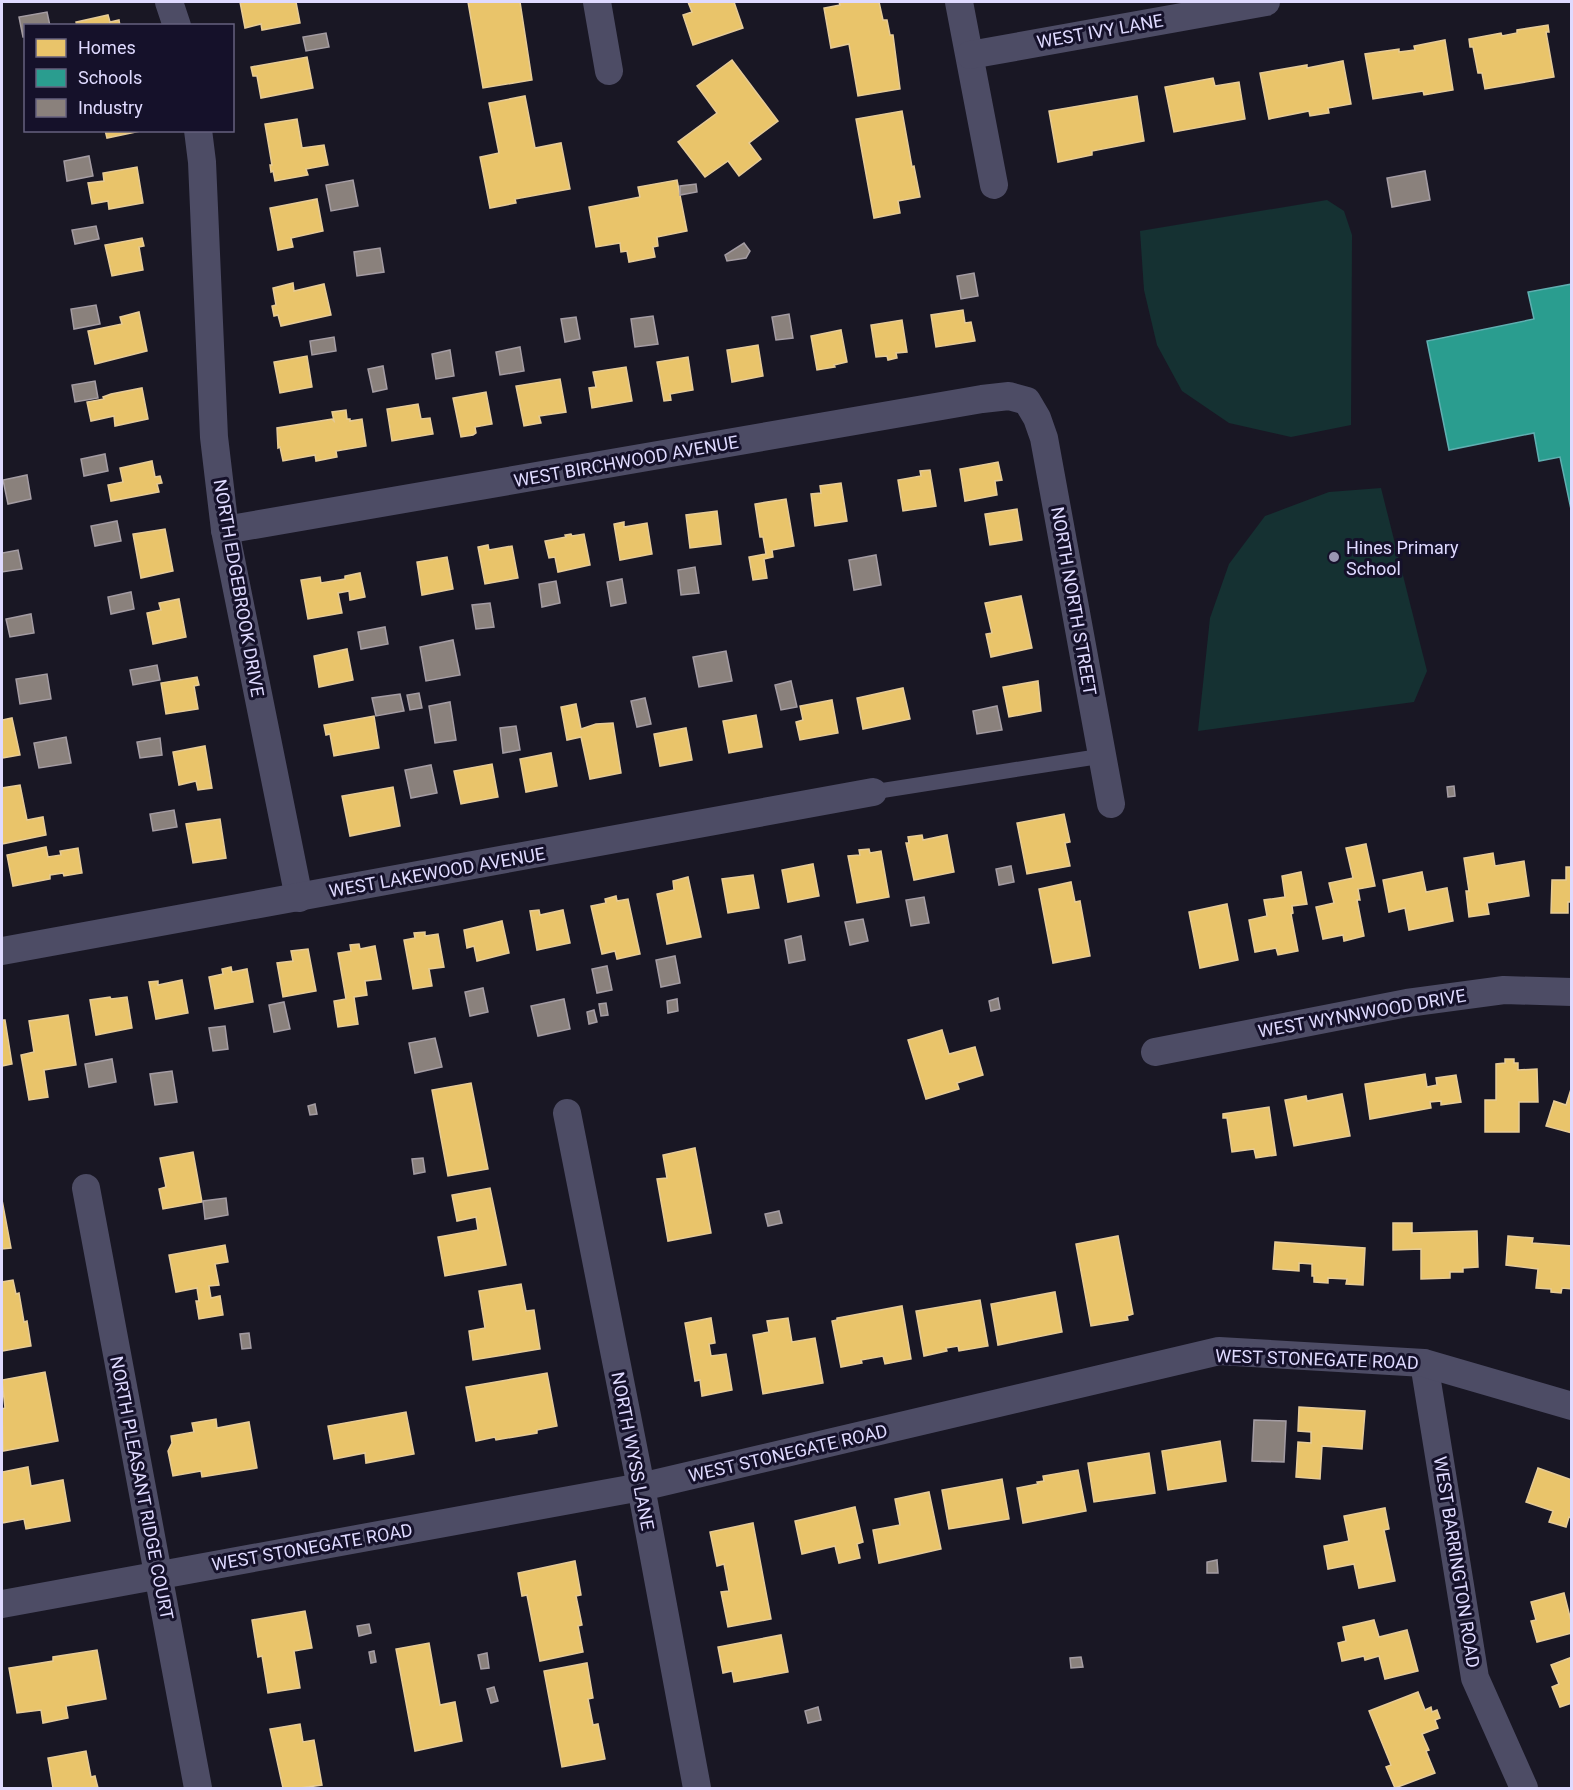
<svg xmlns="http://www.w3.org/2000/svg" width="1573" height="1790" font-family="Roboto,sans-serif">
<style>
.green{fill:#153132}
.homes{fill:#e9c46a;stroke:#e6cb97;stroke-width:1.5}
.schools{fill:#2a9d8f;stroke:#60afb1;stroke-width:1.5}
.industry{fill:#8a817c;stroke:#a49ca3;stroke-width:1.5}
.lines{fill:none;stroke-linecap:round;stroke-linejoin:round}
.lane{stroke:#4d4c65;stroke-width:15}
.street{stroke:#4d4c65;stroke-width:28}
.poi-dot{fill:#9a96b2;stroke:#15112a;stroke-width:2}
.labels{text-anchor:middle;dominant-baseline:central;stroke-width:6;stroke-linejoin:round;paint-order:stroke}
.street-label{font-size:18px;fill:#dfdaff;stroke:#15112a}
.poi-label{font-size:18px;fill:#dfdaff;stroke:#15112a;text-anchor:start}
</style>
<rect width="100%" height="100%" fill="#191724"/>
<g class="green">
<path d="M1327 200 1344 211 1352 235 1351 425 1291 437 1229 423 1182 391 1157 345 1144 290 1140 231Z"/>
<path d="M1381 488 1427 671 1414 702 1198 731 1210 618 1229 564 1265 516 1329 492Z"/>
</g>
<g class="homes">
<path d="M240 2H296L300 23 262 30 261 24 245 28Z"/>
<path d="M468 2H520L532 80 483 88Z"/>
<path d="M688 2H734L743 28 693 45 683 15 692 12Z"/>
<path d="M839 2H879L883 20H887L890 35H893L900 89 858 96 849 44 831 48 824 8 840 5Z"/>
<path d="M108 15 110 22 119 20 120 26H77L76 22Z"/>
<path d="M1548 25 1549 32H1546L1554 77 1485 89 1482 73H1478L1473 47H1470L1469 39 1501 33 1502 36 1517 33V30Z"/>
<path d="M1445 40 1453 90 1424 95 1423 91 1373 99 1365 54 1399 49V52L1415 50 1414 46Z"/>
<path d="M307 57 313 88 261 98 257 76H253L251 67Z"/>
<path d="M732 60 778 121 749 143 761 159 739 176 728 161 705 177 678 142 717 113 697 86Z"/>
<path d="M1343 61 1351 104 1328 108 1329 113 1310 116 1309 111 1269 119 1260 73 1307 65V68Z"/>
<path d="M1213 78 1215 86 1239 82 1245 119 1174 132 1165 87Z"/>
<path d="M525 96 535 148 561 143 570 189 515 199 516 203 490 208 480 157 499 153 489 103Z"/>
<path d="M1137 96 1144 141 1092 151V155L1058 162 1049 111Z"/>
<path d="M902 111 912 167 914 166 920 197 898 201 900 213 874 218 856 119Z"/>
<path d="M297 119 302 148 324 145 328 165 306 169 308 175 275 181 273 171 271 172 270 165H272L265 124Z"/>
<path d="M105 130H141V131L107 138Z"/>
<path d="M137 167 143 203 109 209 108 201 92 204 88 183 104 181 103 173Z"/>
<path d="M677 180 687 231 657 237 658 246 653 247 655 257 629 262 627 251 621 252 620 243 596 247 589 207 640 197 638 187Z"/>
<path d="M317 199 323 231 291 238 293 247 278 250 270 208Z"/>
<path d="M142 238 144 246 139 247 143 270 112 276 105 245Z"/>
<path d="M293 283 294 291 324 284 331 315 281 326 278 315 274 316 272 306 276 305 273 288Z"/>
<path d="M963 310 965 323 971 322 975 341 936 347 931 315Z"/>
<path d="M139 312 147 351 95 364 88 331 122 324 120 317Z"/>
<path d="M902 320 907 352 896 353 897 358 888 360 887 356 876 357 871 325Z"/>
<path d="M841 330 847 362 834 365 835 367 817 370 811 336Z"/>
<path d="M758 345 763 376 732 382 727 350Z"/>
<path d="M307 356 312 387 280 393 274 362Z"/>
<path d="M688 357 693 390 670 394 671 400 664 401 657 362Z"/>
<path d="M626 367 632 401 592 408 589 388 596 387 593 372Z"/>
<path d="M560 379 566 412 539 416 541 423 524 426 516 386Z"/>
<path d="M142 388 148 419 115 426 114 416 91 421 87 402 104 399 103 397 111 394Z"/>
<path d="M486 392 492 424 475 427 476 433 473 435 461 437 453 398Z"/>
<path d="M418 404 421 419 430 418 433 434 392 441 387 409Z"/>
<path d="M346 410 347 419H350V421L362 419 366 446 336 451 337 457 316 461 315 455 283 461 280 447 278 448 277 428 332 419 334 421 332 412Z"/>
<path d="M152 461 155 477 160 476 162 483 157 484 159 492 111 501 108 485 123 482 120 468Z"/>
<path d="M998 462 1002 480 995 481 997 495 965 501 960 469Z"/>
<path d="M930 470 936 506 903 511 898 480 921 476 920 471Z"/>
<path d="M841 483 847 521 815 526 811 494 821 493 820 486Z"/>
<path d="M786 499 794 546 772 550 773 557 764 559 767 578 753 580 749 557 766 554 763 537H760L755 504Z"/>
<path d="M1017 509 1022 540 990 545 985 514Z"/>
<path d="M717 511 721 544 690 548 686 515Z"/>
<path d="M624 522V527L647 523 652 554 620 560 614 524Z"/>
<path d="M165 529 173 571 141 578 133 534Z"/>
<path d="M571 534 572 536 584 534 590 565 558 572 555 557 549 558 545 541 566 537 565 535Z"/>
<path d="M488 545 489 550 512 546 518 578 485 584 478 547Z"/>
<path d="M447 557 453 589 422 595 417 562Z"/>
<path d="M360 573 365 597 350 600 349 591 338 593 342 613 308 619 301 580 320 577 321 583 345 579V576Z"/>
<path d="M1021 596 1032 648 991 657 986 634 992 633 985 603Z"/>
<path d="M179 599 186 637 153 644 147 613 161 610 159 603Z"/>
<path d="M347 649 353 680 319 687 314 656Z"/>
<path d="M197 677 199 685 194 686 198 709 166 714 161 683Z"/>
<path d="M1038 681 1041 711 1009 717 1003 687Z"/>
<path d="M903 688 910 719 863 729 857 698Z"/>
<path d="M832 700 838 733 800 740 796 722 803 720 800 706Z"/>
<path d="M576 704 581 729 596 724 613 723 621 773 590 779 581 737 567 740 561 707Z"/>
<path d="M756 715 762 747 729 753 723 721Z"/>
<path d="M374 716 379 748 334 756 330 734 326 735 324 725Z"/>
<path d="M12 718 20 755 2 758V720Z"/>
<path d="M686 728 692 760 660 766 654 734Z"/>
<path d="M205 746 212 788 198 790 196 781 179 785 173 752Z"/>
<path d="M551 753 557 786 526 792 520 759Z"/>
<path d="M492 764 498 797 461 804 454 771Z"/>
<path d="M20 785 27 820 43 817 46 835 2 844V788Z"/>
<path d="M393 787 400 826 350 836 342 796Z"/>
<path d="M1064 814 1070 842 1065 843 1070 866 1027 874 1017 823Z"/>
<path d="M220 819 226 858 193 863 186 824Z"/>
<path d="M922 835 923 840 947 835 954 872 914 880 906 843H909L908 837Z"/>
<path d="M1366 844 1375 886 1358 889 1360 900H1357L1364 936 1344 941 1343 935 1323 939 1316 907 1334 903 1329 883 1353 878 1346 848Z"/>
<path d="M46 847 48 857 61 855 60 851 78 848 82 873 64 876 63 873 50 875V879L13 886 7 855Z"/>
<path d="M869 849 870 853 881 851 889 897 857 903 848 856 860 855 859 850Z"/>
<path d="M1493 853 1495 866 1524 861 1529 896 1487 903 1489 914 1469 917 1466 891H1469L1464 858Z"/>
<path d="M813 864 819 896 788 902 782 870Z"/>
<path d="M1566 867H1572V902H1568V913H1551L1552 880H1566Z"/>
<path d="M1301 872 1307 904 1292 906 1293 913 1291 914 1298 951 1278 955 1276 948 1255 952 1249 920 1267 916 1264 900 1285 897 1282 876Z"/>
<path d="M1422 872 1426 892 1447 888 1453 921 1409 930 1405 908 1389 912 1383 880Z"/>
<path d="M753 875 759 908 728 913 722 879Z"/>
<path d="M688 877 701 937 667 944 657 894 674 890 673 881Z"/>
<path d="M1071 882 1075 902 1080 901 1090 956 1053 963 1039 889Z"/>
<path d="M616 896 617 901 628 899 640 954 617 959 615 951 602 954 591 906 606 903 605 899Z"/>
<path d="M1227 904 1238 960 1200 968 1189 912Z"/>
<path d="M539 910 540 915 563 910 570 943 537 950 530 911Z"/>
<path d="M502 921 509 953 477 961 474 946 467 948 464 930Z"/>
<path d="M425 932V936L438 934 444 967 429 969 432 986 413 989 404 940 415 938 414 933Z"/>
<path d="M359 944 360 949 375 946 381 979 365 981 367 995 354 997 358 1024 338 1027 334 1001 346 999 338 953 351 951 350 945Z"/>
<path d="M308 949 316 991 283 997 277 963 293 961 291 951Z"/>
<path d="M231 967 232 972 247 969 253 1002 215 1009 209 977 223 974 222 969Z"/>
<path d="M182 980 188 1013 156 1019 149 982 158 981V985Z"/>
<path d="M110 997 111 999 127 997 132 1028 96 1035 90 1000Z"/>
<path d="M68 1015 76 1065 44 1070 48 1097 29 1100 21 1055 34 1052 29 1021Z"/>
<path d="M2 1020H5L12 1064 2 1066Z"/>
<path d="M942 1030 949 1054 975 1047 983 1075 957 1083 959 1089 926 1099 908 1040Z"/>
<path d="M1505 1059H1514V1063H1518V1070L1537 1069 1538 1102H1519V1132H1485V1100H1496V1064L1505 1063Z"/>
<path d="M1425 1074 1427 1087 1437 1085 1436 1078 1456 1075 1461 1102 1441 1105V1101L1430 1102 1431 1108 1370 1119 1365 1084Z"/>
<path d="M471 1083 488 1169 448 1176 432 1090Z"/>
<path d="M1572 1086V1133L1546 1126 1554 1101 1566 1105Z"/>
<path d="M1342 1094 1350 1136 1294 1146 1285 1100 1306 1096 1307 1101Z"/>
<path d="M1269 1107 1276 1155 1256 1158 1254 1149 1232 1152 1227 1118H1223V1114Z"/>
<path d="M695 1148 711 1233 668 1241 657 1179 667 1178 663 1155Z"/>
<path d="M193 1152 202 1202 163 1209 159 1189 166 1187 160 1158Z"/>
<path d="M490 1188 506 1265 445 1276 438 1237 478 1230 476 1217 457 1221 452 1195Z"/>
<path d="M2 1200 11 1248 2 1249Z"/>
<path d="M1393 1223H1412V1233L1477 1231 1478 1267 1463 1268V1272H1450V1278L1421 1279V1249L1393 1250Z"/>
<path d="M1118 1236 1133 1314 1127 1316 1128 1320 1091 1326 1076 1244Z"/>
<path d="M1508 1236 1533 1238 1532 1243 1572 1246V1289L1562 1288 1561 1293 1551 1292V1289L1536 1288 1538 1269 1506 1265Z"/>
<path d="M1275 1242 1365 1248 1363 1285 1346 1284 1347 1279 1328 1278V1283L1314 1282V1276H1312V1264L1299 1263V1271L1273 1269Z"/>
<path d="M225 1245 228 1262 215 1264 219 1285 209 1286 211 1298 220 1296 223 1315 199 1319 196 1301H199L197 1288 176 1292 169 1255Z"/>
<path d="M13 1280 16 1294 19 1293 24 1322 27 1321 31 1346 2 1351V1282Z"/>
<path d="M521 1284 526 1311 534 1310 540 1349 473 1360 469 1331 485 1328 479 1291Z"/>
<path d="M1055 1292 1062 1332 998 1345 991 1304Z"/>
<path d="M980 1300 988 1346 959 1351 958 1346 946 1348 947 1351 924 1356 916 1311Z"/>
<path d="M902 1306 911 1359 885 1364 883 1356 861 1360 862 1363 841 1367 832 1321 837 1320V1318Z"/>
<path d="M711 1318 715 1343 709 1344 711 1356 726 1354 732 1390 702 1396 700 1380 695 1381 685 1323Z"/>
<path d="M788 1318 792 1342 815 1338 823 1383 763 1394 753 1335 769 1332 767 1321Z"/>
<path d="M45 1372 58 1441 3 1451 2 1409 5 1408 2 1380Z"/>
<path d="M547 1373 557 1426 537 1430V1433L496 1440 495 1437 476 1441 466 1387Z"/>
<path d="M1299 1407 1365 1411 1362 1449 1322 1446 1320 1479 1296 1477 1298 1442 1311 1443V1432L1298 1431Z"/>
<path d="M406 1412 414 1454 366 1463 365 1453 334 1459 328 1426Z"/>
<path d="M216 1419 217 1428 249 1422 257 1468 202 1477 201 1471 173 1476 168 1451 172 1443 171 1436 194 1432 192 1423Z"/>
<path d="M1220 1441 1226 1481 1168 1490 1162 1451Z"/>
<path d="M1149 1453 1155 1493 1094 1502 1088 1463Z"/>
<path d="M28 1467 31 1486 63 1480 70 1521 26 1529 24 1519 2 1523V1472Z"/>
<path d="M1538 1468 1572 1480V1518L1569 1517 1566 1527 1549 1522 1553 1511 1526 1502Z"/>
<path d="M1078 1470 1086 1511 1023 1523 1017 1488 1038 1484 1037 1482 1044 1481 1043 1476Z"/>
<path d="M1002 1479 1009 1519 949 1529 942 1490Z"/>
<path d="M929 1492 941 1549 879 1563 873 1530 900 1525 895 1499Z"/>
<path d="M855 1507 863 1542 857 1544 860 1558 839 1563 835 1546 802 1554 795 1521Z"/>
<path d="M1385 1508 1389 1529 1384 1530 1395 1581 1359 1588 1354 1564 1328 1569 1324 1546 1349 1541 1344 1516Z"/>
<path d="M753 1523 771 1619 728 1627 721 1592 729 1591 724 1564 717 1566 710 1532Z"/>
<path d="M575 1561 581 1595 576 1596 582 1625 578 1626 583 1652 540 1661 527 1595 522 1596 518 1573Z"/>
<path d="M1564 1593 1572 1625V1633L1537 1642 1531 1621 1536 1620 1531 1602Z"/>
<path d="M305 1611 312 1648 294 1651 300 1688 268 1693 262 1656 258 1657 252 1620Z"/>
<path d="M1374 1620 1379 1637 1407 1630 1418 1671 1385 1679 1379 1656 1365 1660 1364 1656 1342 1661 1338 1643 1346 1641 1343 1627Z"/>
<path d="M781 1635 788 1672 734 1682 732 1671 723 1673 718 1647Z"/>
<path d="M429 1643 440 1705 455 1702 462 1741 415 1751 396 1649Z"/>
<path d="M97 1650 106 1699 66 1706 68 1718 43 1723 41 1710 17 1713 9 1668 53 1661V1657Z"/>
<path d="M1572 1657V1703L1560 1707 1552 1687 1559 1684 1551 1665Z"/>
<path d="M587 1663 593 1698 588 1699 593 1725 598 1724 605 1759 562 1767 544 1671Z"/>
<path d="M1418 1692 1425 1710 1431 1707 1432 1712 1437 1710 1440 1718 1435 1720 1438 1728 1422 1734 1429 1750 1426 1751 1435 1773 1395 1788 1386 1767 1391 1765 1369 1711Z"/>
<path d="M300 1724 303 1742 314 1740 322 1785 300 1788H283L270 1729Z"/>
<path d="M86 1751 91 1777 95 1776 98 1788H53L48 1758Z"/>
</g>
<path class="schools" d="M1572 284V514L1560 457 1539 461 1534 433 1449 450 1427 341 1534 319 1528 292Z"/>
<g class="industry">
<path d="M47 12 50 26H26V37H23L19 17Z"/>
<path d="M326 33 329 47 306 51 303 37Z"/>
<path d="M89 156 93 176 67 181 64 161Z"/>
<path d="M1425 171 1430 200 1392 207 1387 178Z"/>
<path d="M353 180 358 206 331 211 326 185Z"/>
<path d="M696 184 697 192 680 195V186Z"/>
<path d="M96 226 99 239 75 244 72 230Z"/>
<path d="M744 243 750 251 746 258 727 261 725 255Z"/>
<path d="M380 248 384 272 357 276 354 252Z"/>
<path d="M974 273 978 296 961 299 957 276Z"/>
<path d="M96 305 100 324 74 329 71 309Z"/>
<path d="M789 314 793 338 776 340 772 317Z"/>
<path d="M653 316 658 344 635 347 631 319Z"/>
<path d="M576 317 580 339 565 342 561 319Z"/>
<path d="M334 337 336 351 312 355 310 341Z"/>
<path d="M520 347 524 371 500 375 496 352Z"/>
<path d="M450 350 454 376 436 379 432 354Z"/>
<path d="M383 366 387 389 373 392 368 369Z"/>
<path d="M95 381 98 398 75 402 72 385Z"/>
<path d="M105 454 108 471 84 476 81 459Z"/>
<path d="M27 475 31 499 8 504 3 480Z"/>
<path d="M117 521 121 541 95 546 91 526Z"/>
<path d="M18 550 22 569 2 572V553Z"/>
<path d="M876 555 881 585 854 590 849 560Z"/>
<path d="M695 567 699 593 681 595 678 570Z"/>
<path d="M622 579 626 603 611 606 607 582Z"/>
<path d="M556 581 560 603 542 607 539 584Z"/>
<path d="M131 592 134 609 111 614 108 597Z"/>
<path d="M490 603 494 627 476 629 472 605Z"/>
<path d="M31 614 34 633 10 637 6 619Z"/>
<path d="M385 627 388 644 361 649 358 632Z"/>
<path d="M453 640 460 675 426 681 420 647Z"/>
<path d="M726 651 732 681 699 687 693 657Z"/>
<path d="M157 665 160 680 133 685 130 670Z"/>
<path d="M47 674 51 699 20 704 16 679Z"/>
<path d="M791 681 797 707 781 710 775 685Z"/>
<path d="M419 693 422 708 410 710 407 695Z"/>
<path d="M400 694 404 711 376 716 372 698Z"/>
<path d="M645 698 651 724 637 727 631 701Z"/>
<path d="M450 702 456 740 435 743 429 706Z"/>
<path d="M997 706 1002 730 977 734 973 711Z"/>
<path d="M516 726 520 750 503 753 500 728Z"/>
<path d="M66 737 71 763 39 768 34 743Z"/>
<path d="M160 738 162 755 140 758 137 742Z"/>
<path d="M431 765 437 793 411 798 405 770Z"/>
<path d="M1454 786 1455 796 1448 797 1447 787Z"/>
<path d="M174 810 177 827 153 831 150 814Z"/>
<path d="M1011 866 1014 882 999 885 996 869Z"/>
<path d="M924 897 929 923 911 926 906 900Z"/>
<path d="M863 919 868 941 850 945 845 922Z"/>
<path d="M801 936 805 960 789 963 785 940Z"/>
<path d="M675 956 680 983 661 987 656 960Z"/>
<path d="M607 966 612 990 597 993 592 969Z"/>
<path d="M483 988 488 1012 470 1016 465 992Z"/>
<path d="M998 998 1000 1009 991 1011 989 1001Z"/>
<path d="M564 999 570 1029 538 1036 531 1006Z"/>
<path d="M677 999 678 1011 668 1013 667 1001Z"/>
<path d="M284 1002 290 1029 274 1032 269 1005Z"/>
<path d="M606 1003 608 1015 601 1016 599 1004Z"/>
<path d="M594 1010 597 1022 589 1024 587 1012Z"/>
<path d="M225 1026 228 1049 213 1051 209 1028Z"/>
<path d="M435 1038 442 1067 415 1073 409 1043Z"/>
<path d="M112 1059 116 1082 89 1087 85 1064Z"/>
<path d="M172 1071 177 1102 155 1105 150 1074Z"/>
<path d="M315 1104 317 1114 310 1115 308 1106Z"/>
<path d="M423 1158 425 1172 414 1174 412 1159Z"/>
<path d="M226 1198 228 1215 205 1219 203 1201Z"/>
<path d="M779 1211 782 1223 768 1226 765 1214Z"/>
<path d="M249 1333 251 1348 242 1349 240 1334Z"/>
<path d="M1254 1420 1286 1421 1284 1462 1252 1461Z"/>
<path d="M1217 1560 1218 1573H1207V1562Z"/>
<path d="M369 1624 371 1633 359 1636 357 1626Z"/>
<path d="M374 1651 376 1662 371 1663 369 1652Z"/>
<path d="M487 1653 489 1668 481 1669 478 1655Z"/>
<path d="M1081 1657 1083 1667 1071 1668 1070 1658Z"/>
<path d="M494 1687 498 1701 491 1703 487 1689Z"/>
<path d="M818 1707 821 1720 808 1723 805 1711Z"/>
</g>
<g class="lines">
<path class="lane" d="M873 792 1102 756"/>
<g class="street">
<path d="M169 2 177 26"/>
<path d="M597 2 609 71"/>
<path d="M959 2 994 185"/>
<path d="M970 55 1266 2"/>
<path d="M198 130 202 162 214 437 225 530 299 898"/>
<path d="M225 530 982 399 1009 396 1027 401 1037 418 1044 438 1111 804"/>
<path d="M2 951 873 792"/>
<path d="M1155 1052 1407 1003 1504 990 1572 992"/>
<path d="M567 1113 641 1487 697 1788"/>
<path d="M86 1188 198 1788"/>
<path d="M1424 1363 1475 1678 1524 1788"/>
<path d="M2 1604 641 1487 1219 1351 1424 1363 1572 1406"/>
</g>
</g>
<circle class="poi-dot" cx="1334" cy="557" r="6"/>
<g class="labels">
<g class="street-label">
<text transform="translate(1100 31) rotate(-10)">WEST IVY LANE</text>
<text transform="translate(626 461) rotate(-10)">WEST BIRCHWOOD AVENUE</text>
<text transform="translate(239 588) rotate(80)">NORTH EDGEBROOK DRIVE</text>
<text transform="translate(1074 601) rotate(80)">NORTH NORTH STREET</text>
<text transform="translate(437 872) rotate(-10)">WEST LAKEWOOD AVENUE</text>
<text transform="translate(1362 1013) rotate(-10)">WEST WYNNWOOD DRIVE</text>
<text transform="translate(1317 1359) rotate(2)">WEST STONEGATE ROAD</text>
<text transform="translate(633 1451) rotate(79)">NORTH WYSS LANE</text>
<text transform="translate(788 1453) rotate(-13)">WEST STONEGATE ROAD</text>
<text transform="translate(142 1488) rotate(79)">NORTH PLEASANT RIDGE COURT</text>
<text transform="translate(312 1547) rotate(-10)">WEST STONEGATE ROAD</text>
<text transform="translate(1457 1562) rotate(81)">WEST BARRINGTON ROAD</text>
</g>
<g class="poi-label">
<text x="1346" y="547">Hines Primary<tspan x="1346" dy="21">School</tspan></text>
</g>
</g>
<rect width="1573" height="1790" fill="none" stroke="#dfdaff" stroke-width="6"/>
<rect x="24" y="24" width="210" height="108" fill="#15112a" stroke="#66617f" stroke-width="1.5"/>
<rect x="36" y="39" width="30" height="18" fill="#e9c46a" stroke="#66617f" stroke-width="1.5"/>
<text x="78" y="54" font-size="18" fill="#dfdaff">Homes</text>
<rect x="36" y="69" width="30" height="18" fill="#2a9d8f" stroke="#66617f" stroke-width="1.5"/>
<text x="78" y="84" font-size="18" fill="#dfdaff">Schools</text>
<rect x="36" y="99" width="30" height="18" fill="#8a817c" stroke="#66617f" stroke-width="1.5"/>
<text x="78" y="114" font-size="18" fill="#dfdaff">Industry</text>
</svg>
